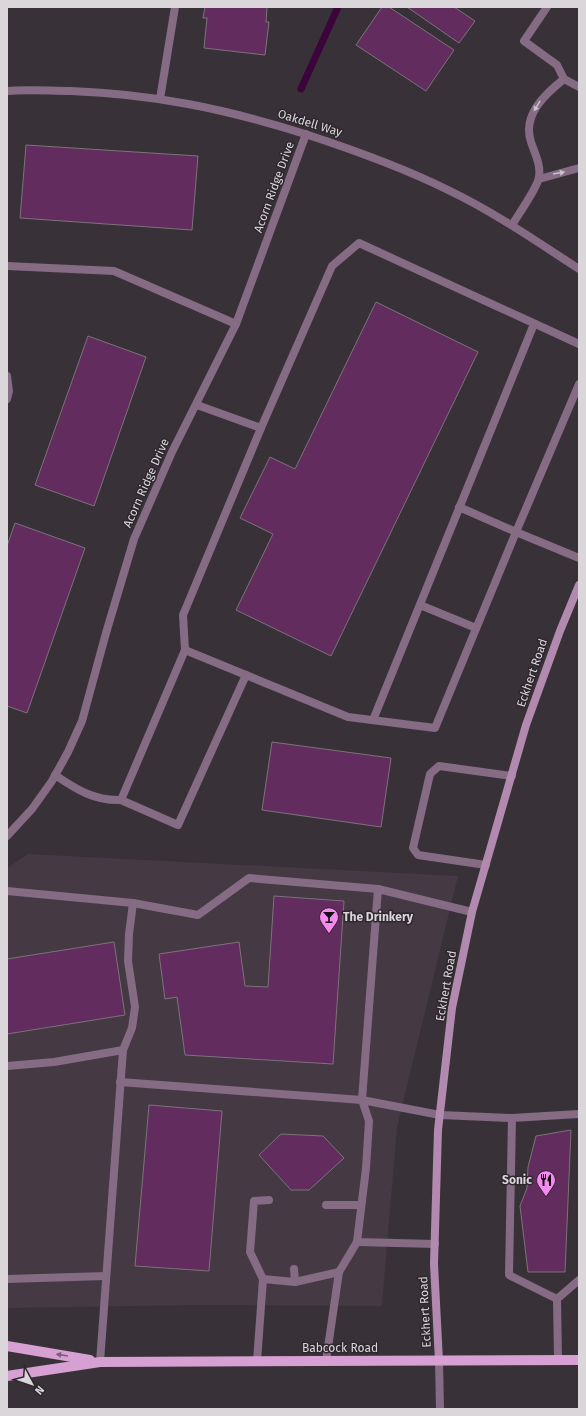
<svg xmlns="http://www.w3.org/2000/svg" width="586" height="1416" font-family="'Fira Sans',sans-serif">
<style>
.built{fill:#453944}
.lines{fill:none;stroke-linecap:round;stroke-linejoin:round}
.stream{stroke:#3b043a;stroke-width:7}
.building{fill:#622c5f;stroke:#7b737a}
.service{stroke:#856b83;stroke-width:8}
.minor{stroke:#856b83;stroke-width:8}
.tertiary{stroke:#856b83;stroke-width:8}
.secondary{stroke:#b38aaf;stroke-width:8}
.primary{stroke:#d6a1d2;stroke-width:10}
.oneway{fill:#c9c1c9}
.oneway2{fill:#7a5e78}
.labels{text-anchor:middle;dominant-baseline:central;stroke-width:3;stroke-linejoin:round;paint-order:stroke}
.street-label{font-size:12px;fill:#dad6da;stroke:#2e272e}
.poi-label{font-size:12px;font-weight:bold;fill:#dad6da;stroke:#2e272e;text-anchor:start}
</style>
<rect width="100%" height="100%" fill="#393138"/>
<path class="built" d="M28 854 458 876 397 1127 382 1306 200 1305 7 1308V868Z"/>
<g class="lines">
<path class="stream" d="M301 89 338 7"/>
</g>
<g class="building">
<path d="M205 7H267L266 22H269L265 55 204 48 207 18H203Z"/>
<path d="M382 7H389L454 50 426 91 356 45Z"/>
<path d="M407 7H454L475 21 459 43Z"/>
<path d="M26 145 198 156 192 230 20 218Z"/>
<path d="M376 302 478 352 331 656 236 610 273 534 240 518 270 457 295 469Z"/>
<path d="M88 336 146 357 94 506 35 485Z"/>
<path d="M15 523 85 548 27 713 7 706V546Z"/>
<path d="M272 742 391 758 381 827 262 810Z"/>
<path d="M274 896 344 901 333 1064 185 1055 177 997 165 999 159 954 239 942 245 986 268 987Z"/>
<path d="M114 942 125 1015 7 1034V959Z"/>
<path d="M149 1105 222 1111 209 1271 135 1266Z"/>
<path d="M571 1130 565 1272H528L520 1206 527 1188 528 1167 536 1136Z"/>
<path d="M281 1134 323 1136 344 1158 309 1190H291L259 1155Z"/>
</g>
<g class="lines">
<g class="service">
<path d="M547 7 524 41 557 65 564 79 579 87"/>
<path d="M160 99 175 7"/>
<path d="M539 179 579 168"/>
<path d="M512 225C518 215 538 187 539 177 541 165 535 154 531 142 522 115 545 94 564 79"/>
<path d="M7 266 114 271 236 324"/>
<path d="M7 376 9 391 7 399"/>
<path d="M579 384 516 532 579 558"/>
<path d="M197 405 261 428 332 266 359 243 579 344"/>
<path d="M261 428 183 615 185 650 348 717 435 728 516 532 459 507"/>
<path d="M420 605 476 628"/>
<path d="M185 650 121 800 178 825 246 675"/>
<path d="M373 720 534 324"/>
<path d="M55 775C77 790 95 801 121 800"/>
<path d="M486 865 418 855 413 848 430 774 439 766 512 776"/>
<path d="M7 891 133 903 198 915 249 878 378 889 472 912"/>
<path d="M123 1050 132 1028 135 1007 128 961 129 934 133 903"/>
<path d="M7 1066 54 1062 123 1050 100 1362"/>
<path d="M120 1082 362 1100 378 889"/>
<path d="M512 1118 509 1275 557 1299"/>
<path d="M326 1205H361"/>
<path d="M435 1244 357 1242 366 1168 369 1121 362 1100 440 1115 512 1118 579 1114"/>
<path d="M294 1269 295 1282"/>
<path d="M7 1279 106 1276"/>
<path d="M263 1279 250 1252 254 1201 269 1200"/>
<path d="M558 1360 557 1299 579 1280"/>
<path d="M257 1361 263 1279 295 1282 339 1272"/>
<path d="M326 1361 339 1272 357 1242"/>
</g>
<g class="minor">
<path d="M7 836 32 809 52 781 68 752 82 721 106 633 134 539 172 452 236 324 306 134"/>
<path d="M439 1361 440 1409"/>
</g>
<path class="tertiary" d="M7 91C28 89 50 91 71 91 154 94 226 109 305 134 354 150 402 167 448 190 494 212 536 241 579 269"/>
<path class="secondary" d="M439 1361 434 1264 438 1130 452 1008 472 912 526 725 560 631 579 585"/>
<g class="primary">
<path d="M7 1346 90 1360"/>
<path d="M7 1376 100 1362 579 1360"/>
</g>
</g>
<defs><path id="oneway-solid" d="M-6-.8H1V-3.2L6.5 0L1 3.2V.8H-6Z"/></defs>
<g class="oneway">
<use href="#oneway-solid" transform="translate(537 106) rotate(121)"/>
<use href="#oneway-solid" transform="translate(559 173) rotate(-10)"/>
</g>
<use class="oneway2" href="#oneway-solid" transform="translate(62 1355) rotate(-171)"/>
<defs>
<symbol id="bar-pin" viewBox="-11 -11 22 30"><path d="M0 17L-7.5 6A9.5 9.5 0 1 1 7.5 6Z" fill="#f589ef" stroke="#2e272e"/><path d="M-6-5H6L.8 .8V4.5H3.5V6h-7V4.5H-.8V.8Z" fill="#111"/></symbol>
<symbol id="restaurant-pin" viewBox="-11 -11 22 30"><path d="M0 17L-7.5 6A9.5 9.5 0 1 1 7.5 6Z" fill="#f589ef" stroke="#2e272e"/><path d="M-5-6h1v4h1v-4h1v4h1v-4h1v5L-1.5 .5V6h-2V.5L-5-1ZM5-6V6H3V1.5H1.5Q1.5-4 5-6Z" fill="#111"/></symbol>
</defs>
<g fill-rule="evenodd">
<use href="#bar-pin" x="318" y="906" width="22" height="30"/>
<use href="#restaurant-pin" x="535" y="1169" width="22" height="30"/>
</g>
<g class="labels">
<g class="street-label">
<text transform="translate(310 123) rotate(17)">Oakdell Way</text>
<text transform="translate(274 187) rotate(-70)">Acorn Ridge Drive</text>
<text transform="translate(146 483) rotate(-66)">Acorn Ridge Drive</text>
<text transform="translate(532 673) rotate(-71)">Eckhert Road</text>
<text transform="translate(446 986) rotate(-80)">Eckhert Road</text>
<text transform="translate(425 1312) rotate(-93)">Eckhert Road</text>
<text x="340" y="1348">Babcock Road</text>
</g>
<g class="poi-label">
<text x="343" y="917">The Drinkery</text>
<text x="532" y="1180" text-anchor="end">Sonic</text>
</g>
</g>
<rect width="586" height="1416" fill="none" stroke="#dad6da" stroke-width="16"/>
<g transform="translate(32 1384) rotate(130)" stroke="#2e272e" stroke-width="3" paint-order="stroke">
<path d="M0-3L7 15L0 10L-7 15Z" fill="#dad6da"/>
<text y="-6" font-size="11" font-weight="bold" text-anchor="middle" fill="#dad6da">N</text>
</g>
</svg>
